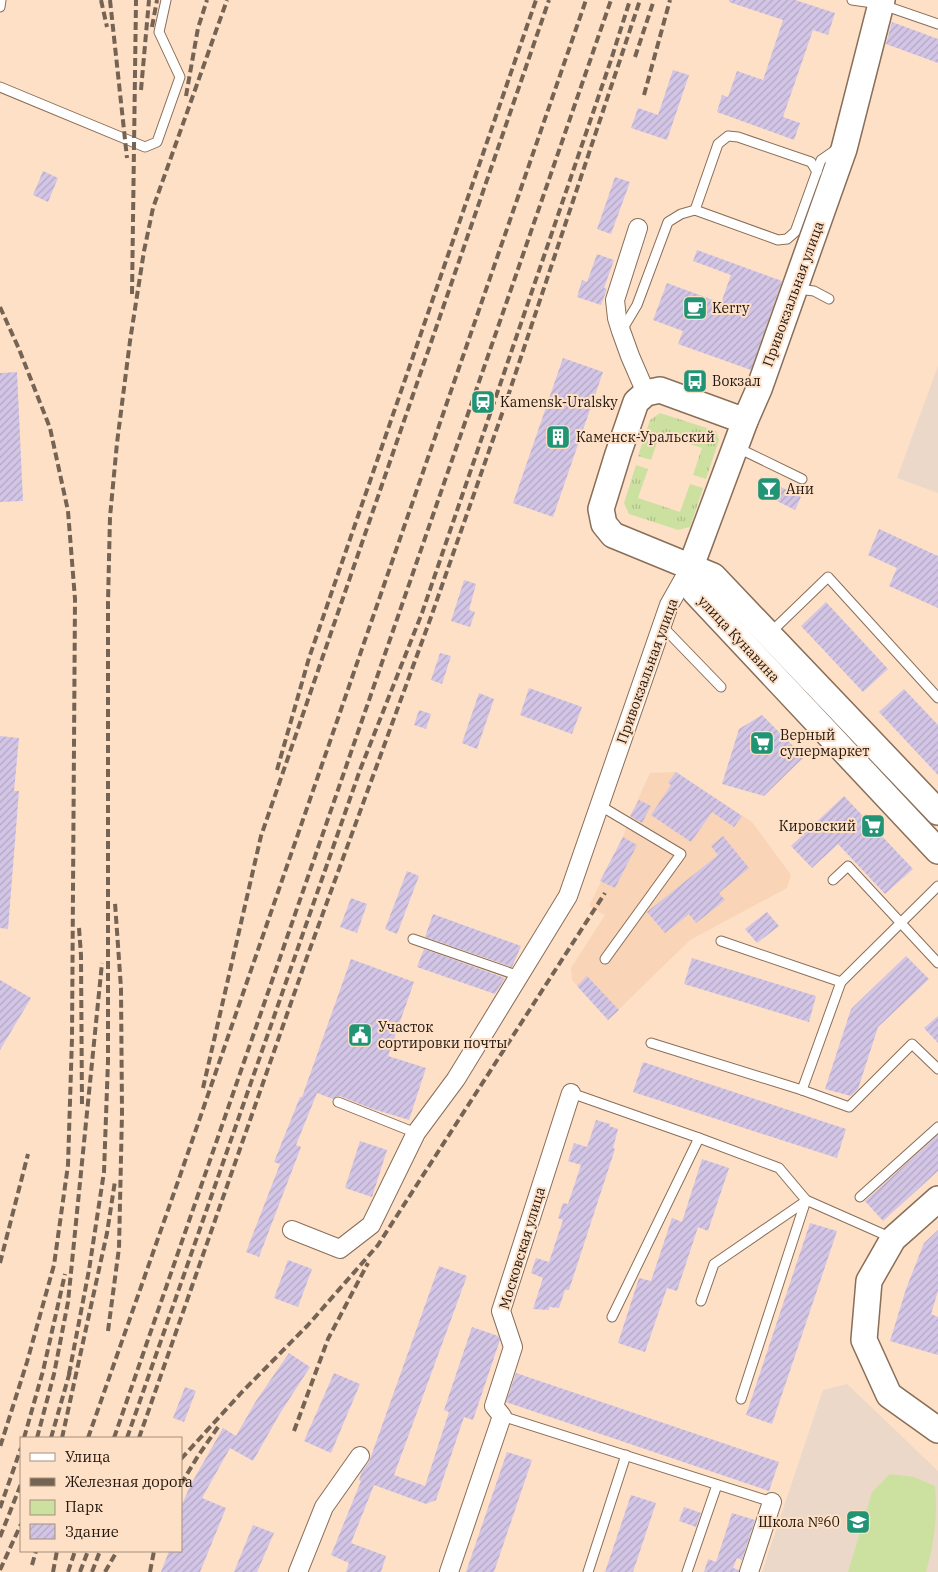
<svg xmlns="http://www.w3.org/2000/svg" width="938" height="1572" font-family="'IBM Plex Serif',serif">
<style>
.built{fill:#f9d4b6}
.education{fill:#ebd8c9}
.grass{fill:url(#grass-tufts)}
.park{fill:#cce1a0}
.building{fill:url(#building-hatch)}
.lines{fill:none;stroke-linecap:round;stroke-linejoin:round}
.lane-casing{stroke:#896e58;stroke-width:11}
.street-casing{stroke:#896e58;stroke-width:20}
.secondary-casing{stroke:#896e58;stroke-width:28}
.lane{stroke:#fff;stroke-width:9}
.street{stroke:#fff;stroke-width:18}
.secondary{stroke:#fff;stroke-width:25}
.rail{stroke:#756354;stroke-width:4;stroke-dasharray:8 4;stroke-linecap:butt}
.labels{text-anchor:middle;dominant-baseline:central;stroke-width:4;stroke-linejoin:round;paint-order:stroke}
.street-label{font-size:14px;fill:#21170e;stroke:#fee0c7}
.poi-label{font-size:14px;fill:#21170e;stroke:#fee0c7;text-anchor:start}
</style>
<defs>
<pattern id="grass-tufts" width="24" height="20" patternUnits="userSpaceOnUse" patternTransform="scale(1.25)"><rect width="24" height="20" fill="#cce1a0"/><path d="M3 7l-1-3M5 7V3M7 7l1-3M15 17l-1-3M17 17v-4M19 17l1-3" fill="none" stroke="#afc089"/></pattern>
<pattern id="building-hatch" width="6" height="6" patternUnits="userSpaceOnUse" patternTransform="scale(1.25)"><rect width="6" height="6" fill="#d2c5e6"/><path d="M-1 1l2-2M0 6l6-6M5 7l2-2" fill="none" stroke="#b4a8c4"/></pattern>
</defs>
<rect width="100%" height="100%" fill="#fee0c7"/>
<path class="built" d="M676 772 752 822 791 875 787 888 690 940 608 1020 572 980 571 968 605 915 589 906 623 837 629 819 650 773Z"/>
<g class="education">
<path d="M938 366V493L897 478Z"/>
<path d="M847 1384 938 1471V1572H762L823 1390Z"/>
</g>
<g class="grass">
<path d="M660 413 716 431 719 440 706 479 693 475 702 448 660 434 651 460 638 456 650 420Z"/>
<path d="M636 465 648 469 638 498 680 512 690 484 703 488 690 527 678 530 629 514 624 503Z"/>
</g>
<path class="park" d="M890 1474 914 1477 935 1486C938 1515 934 1544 926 1572H848L872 1492Z"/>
<g class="building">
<path d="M729 0H795L835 13 828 35 813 30 783 117 800 123 794 140 717 112 722 95 728 97 737 71 763 80 783 20 729 2Z"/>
<path d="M892 22 938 39V63L886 44Z"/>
<path d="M673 70 689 75 667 140 631 128 638 108 658 115Z"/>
<path d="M43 171 58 178 48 202 33 195Z"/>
<path d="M615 177 630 182 611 234 597 229Z"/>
<path d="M697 250 782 281 751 370 678 344 683 331 653 320 667 283 721 303 731 275 693 261Z"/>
<path d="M597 254 614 260 604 288 607 289 601 305 577 297 582 280 587 282Z"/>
<path d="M563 358 603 372 553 517 513 503Z"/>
<path d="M17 372 23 501 0 502V373Z"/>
<path d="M771 482 801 497 795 510 765 495Z"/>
<path d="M879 529 938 556V608L889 586 897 568 868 555Z"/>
<path d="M464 580 476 584 469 610 475 612 470 627 451 621Z"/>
<path d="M826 602 888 669 863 692 801 626Z"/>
<path d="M440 653 451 656 442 684 431 680Z"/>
<path d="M529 688 582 707 572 734 520 715Z"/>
<path d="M904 689 938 725V775L879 712Z"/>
<path d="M479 693 494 699 477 749 462 743Z"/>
<path d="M419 710 431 714 426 729 414 725Z"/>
<path d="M762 715 804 757 764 796 722 784 739 729Z"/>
<path d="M0 736 19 738 14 791H19L8 929 0 928Z"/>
<path d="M676 772 742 816 734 827 712 812 691 842 651 815 671 785 668 783Z"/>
<path d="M844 796 913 869 885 894 838 844 812 868 791 846Z"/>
<path d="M639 800 651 806 642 823 630 816Z"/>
<path d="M723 836 749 868 719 893 725 900 696 923 689 914 665 933 647 912 718 855 711 846Z"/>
<path d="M623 837 637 845 615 888 600 881Z"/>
<path d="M407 871 419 876 397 934 385 929Z"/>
<path d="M351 898 367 904 357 933 340 927Z"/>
<path d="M767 912 779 926 757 943 745 929Z"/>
<path d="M433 914 521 946 512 967 425 937Z"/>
<path d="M424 949 505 978 495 994 417 967Z"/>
<path d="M906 956 929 979 878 1027 858 1089 851 1096 825 1089 851 1009Z"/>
<path d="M692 958 816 996 809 1022 684 984Z"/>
<path d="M351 959 414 982 388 1056 426 1068 409 1120 370 1108 340 1096H337L333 1099 317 1093 296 1145 301 1147 259 1257 246 1252 280 1164 274 1162 300 1097H302Z"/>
<path d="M587 976 619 1010 608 1020 577 986Z"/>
<path d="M0 980 31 998 0 1050Z"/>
<path d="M938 1016V1043L924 1028Z"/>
<path d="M643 1062 846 1129 837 1158 633 1092Z"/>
<path d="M596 1120 610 1124 609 1126 618 1129 613 1148 615 1149 569 1290H565L559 1308 549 1307V1310L533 1309 543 1278 531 1273 536 1258 549 1262 563 1220 558 1218 563 1203 568 1204 581 1165 568 1161 574 1143 587 1147Z"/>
<path d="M938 1135V1171L883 1221 865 1201Z"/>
<path d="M360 1141 387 1150 372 1197 345 1188Z"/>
<path d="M702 1159 729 1168 708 1231 698 1227 677 1291 667 1288 645 1352 618 1343 639 1278 651 1281 672 1218 682 1222Z"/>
<path d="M810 1223 837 1231 772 1424 746 1415Z"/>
<path d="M938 1230V1291L931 1314 938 1317V1355L890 1341 906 1289 924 1243Z"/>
<path d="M288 1260 312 1269 298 1307 274 1298Z"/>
<path d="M439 1266 467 1276 394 1475 425 1486 449 1412 444 1410 472 1327 498 1336 500 1340 473 1420 464 1417 436 1500 426 1504 374 1485 351 1543 386 1556 381 1572H346L349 1563 331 1555 361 1481 359 1480 362 1471 369 1462Z"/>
<path d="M289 1353 310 1367 279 1415 253 1461 230 1448 202 1498 226 1508 200 1572H161L169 1551H181V1507L190 1486 223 1428 236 1436 256 1401Z"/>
<path d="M334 1373 360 1384 331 1453 304 1441Z"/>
<path d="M516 1373 779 1462 769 1491 506 1402Z"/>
<path d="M185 1387 196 1391 184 1422 173 1418Z"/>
<path d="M507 1452 532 1460 494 1572H466Z"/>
<path d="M631 1495 656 1503 633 1572H605Z"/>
<path d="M684 1507 701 1513 696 1527 679 1521Z"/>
<path d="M732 1513 755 1520 742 1560 737 1558 733 1568 739 1570V1572H704L708 1559 716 1562Z"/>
<path d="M253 1525 274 1533 257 1572H234Z"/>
</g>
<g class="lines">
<defs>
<g id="lane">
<path d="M852 0 880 4 938 24"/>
<path d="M0 7 1 0"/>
<path d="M0 87 145 147 157 142 180 77 159 32 166 0"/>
<path d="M695 210 718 144 728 136 738 137 811 162 817 172"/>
<path d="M797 289 814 291 829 299"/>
<path d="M622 330 637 305 668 222 681 214 695 210 778 240 787 239 795 232 821 160 837 149"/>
<path d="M738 448 802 479"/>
<path d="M662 626 721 687"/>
<path d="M770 633 828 577 938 698"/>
<path d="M599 805 681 854 605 959"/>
<path d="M833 880 848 866 938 963"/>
<path d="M413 939 519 976"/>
<path d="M721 941 841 982"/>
<path d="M651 1043 802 1090 849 1107 912 1044 938 1069"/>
<path d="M802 1090 841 982 938 886"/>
<path d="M571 1093 699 1138 779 1168 806 1200 892 1238"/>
<path d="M338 1102 416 1133"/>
<path d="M860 1197 938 1127"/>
<path d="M701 1301 714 1264 806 1201"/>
<path d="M612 1317 699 1138"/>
<path d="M741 1399 806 1200"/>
<path d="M502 1416 772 1502"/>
<path d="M588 1572 626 1455"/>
<path d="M687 1572 717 1485"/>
</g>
<g id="street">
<path d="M638 228 615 300 617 318 621 331 630 356 646 393"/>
<path d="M292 1230 340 1249 371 1225 416 1133 456 1079 568 896 669 605 691 566"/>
<path d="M298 1572 324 1507 360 1456"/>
<path d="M449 1572 502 1416 494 1406 513 1347 501 1311 571 1093"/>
<path d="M749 1572 772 1502"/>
</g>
<g id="secondary">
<path d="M882 0 844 149 759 389 745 421 691 566 695 592 938 851"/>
<path d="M745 421 660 390 646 393 636 402 618 454 601 509 604 524 613 535 713 576 938 812"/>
<path d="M938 1199 893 1239 869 1281 864 1340 889 1395 938 1430"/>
</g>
</defs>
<use href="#lane" class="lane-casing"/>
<use href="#street" class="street-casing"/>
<use href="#secondary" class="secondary-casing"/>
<use href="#lane" class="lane"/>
<use href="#street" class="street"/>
<use href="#secondary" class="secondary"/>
<g class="rail">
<path d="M101 0 107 27"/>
<path d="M110 0 127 158"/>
<path d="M152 27 157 0"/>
<path d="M635 57 654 0"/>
<path d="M141 90 149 0"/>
<path d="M644 95 670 0"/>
<path d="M186 96 198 28 207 0"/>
<path d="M132 294 136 0"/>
<path d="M0 307 19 349 50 428 68 511 75 599 72 1038 68 1165 54 1265 27 1362 0 1447"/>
<path d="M277 770 309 658 536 0"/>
<path d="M79 928 81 955 82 1108"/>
<path d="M203 1088 261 836 549 0"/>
<path d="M0 1263 28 1154"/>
<path d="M108 1331 119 1248 122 1113 121 988 115 903"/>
<path d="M69 1374 89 1270 104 1172 108 1061V602L110 517 117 443 130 341 144 251 153 208 227 0"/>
<path d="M294 1431 328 1339 368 1263"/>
<path d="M24 1438 43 1371 65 1274"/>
<path d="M37 1438 54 1374 68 1302 102 963"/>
<path d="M51 1438 71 1368"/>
<path d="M62 1438 107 1233 115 1181"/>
<path d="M88 1438 182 1170 586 0"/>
<path d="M114 1438 611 0"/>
<path d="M127 1438 360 770 422 613 611 60 630 0"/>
<path d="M139 1438 307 957 431 617 504 408 640 0"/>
<path d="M181 1459 242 1392 308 1325 378 1245 605 893"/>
<path d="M181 1484 198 1456 218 1427"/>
<path d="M0 1508 21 1448"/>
<path d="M0 1537 21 1484"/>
<path d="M32 1565 36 1551"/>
<path d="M0 1570 21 1524"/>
<path d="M53 1572 57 1551"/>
<path d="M68 1572 75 1551"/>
<path d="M80 1572 88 1551"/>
<path d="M92 1572 100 1551"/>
<path d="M105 1572 117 1551"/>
<path d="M150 1572 154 1551"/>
</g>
</g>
<defs>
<symbol id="cafe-square" viewBox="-11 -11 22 22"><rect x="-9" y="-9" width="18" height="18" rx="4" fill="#229476" stroke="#fee0c7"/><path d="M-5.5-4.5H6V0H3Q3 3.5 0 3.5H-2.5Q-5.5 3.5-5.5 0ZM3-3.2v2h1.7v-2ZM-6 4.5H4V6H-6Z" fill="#fff"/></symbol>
<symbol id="bus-square" viewBox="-11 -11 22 22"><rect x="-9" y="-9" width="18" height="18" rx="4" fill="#229476" stroke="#fee0c7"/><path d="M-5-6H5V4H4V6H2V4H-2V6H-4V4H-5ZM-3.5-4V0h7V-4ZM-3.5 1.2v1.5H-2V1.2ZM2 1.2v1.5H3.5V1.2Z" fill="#fff"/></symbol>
<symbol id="station-square" viewBox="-11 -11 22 22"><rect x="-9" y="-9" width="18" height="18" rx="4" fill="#229476" stroke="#fee0c7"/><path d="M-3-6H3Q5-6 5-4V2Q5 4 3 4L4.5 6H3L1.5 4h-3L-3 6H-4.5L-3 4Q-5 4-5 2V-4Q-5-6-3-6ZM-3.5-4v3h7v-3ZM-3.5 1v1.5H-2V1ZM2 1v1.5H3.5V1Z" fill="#fff"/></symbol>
<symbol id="building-square" viewBox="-11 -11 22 22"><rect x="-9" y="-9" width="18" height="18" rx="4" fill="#229476" stroke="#fee0c7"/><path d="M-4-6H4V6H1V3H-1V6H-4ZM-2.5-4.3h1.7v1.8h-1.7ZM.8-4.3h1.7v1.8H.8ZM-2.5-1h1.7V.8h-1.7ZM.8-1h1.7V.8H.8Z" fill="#fff"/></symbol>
<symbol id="bar-square" viewBox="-11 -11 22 22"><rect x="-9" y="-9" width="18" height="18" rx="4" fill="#229476" stroke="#fee0c7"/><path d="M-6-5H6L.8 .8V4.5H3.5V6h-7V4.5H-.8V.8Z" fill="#fff"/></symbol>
<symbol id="supermarket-square" viewBox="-11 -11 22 22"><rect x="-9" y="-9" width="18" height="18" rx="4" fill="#229476" stroke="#fee0c7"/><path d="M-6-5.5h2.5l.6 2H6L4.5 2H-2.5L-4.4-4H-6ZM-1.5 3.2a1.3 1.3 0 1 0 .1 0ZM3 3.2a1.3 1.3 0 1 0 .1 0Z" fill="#fff"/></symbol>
<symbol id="civic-square" viewBox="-11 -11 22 22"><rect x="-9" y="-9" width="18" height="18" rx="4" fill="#229476" stroke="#fee0c7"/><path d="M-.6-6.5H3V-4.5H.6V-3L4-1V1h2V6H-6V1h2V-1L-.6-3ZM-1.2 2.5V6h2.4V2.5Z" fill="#fff"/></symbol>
<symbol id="school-square" viewBox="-11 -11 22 22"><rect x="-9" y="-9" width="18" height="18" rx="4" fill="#229476" stroke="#fee0c7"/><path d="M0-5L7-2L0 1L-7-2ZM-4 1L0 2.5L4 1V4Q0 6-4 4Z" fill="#fff"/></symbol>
</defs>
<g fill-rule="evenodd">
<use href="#cafe-square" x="681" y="294" width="28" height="28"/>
<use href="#bus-square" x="681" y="367" width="28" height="28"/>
<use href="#station-square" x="469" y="388" width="28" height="28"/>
<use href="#building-square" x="544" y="423" width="28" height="28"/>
<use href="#bar-square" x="755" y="475" width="28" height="28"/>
<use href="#supermarket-square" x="748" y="729" width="28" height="28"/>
<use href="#supermarket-square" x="859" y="812" width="28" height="28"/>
<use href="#civic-square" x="346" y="1021" width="28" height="28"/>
<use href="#school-square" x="844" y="1508" width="28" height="28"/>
</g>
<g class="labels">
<g class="street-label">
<text transform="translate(793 294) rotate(-70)">Привокзальная улица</text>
<text transform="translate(739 639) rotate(47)">улица Кунавина</text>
<text transform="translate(647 671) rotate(-70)">Привокзальная улица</text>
<text transform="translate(522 1248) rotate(-73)">Московская улица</text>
</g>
<g class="poi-label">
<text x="712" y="308">Kerry</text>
<text x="712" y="381">Вокзал</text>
<text x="500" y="402">Kamensk-Uralsky</text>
<text x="576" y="437">Каменск-Уральский</text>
<text x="786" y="489">Ани</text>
<text x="780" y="735">Верный<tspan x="780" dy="16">супермаркет</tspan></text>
<text x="856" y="826" text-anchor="end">Кировский</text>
<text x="378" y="1027">Участок<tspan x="378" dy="16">сортировки почты</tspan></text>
<text x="840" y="1522" text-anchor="end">Школа №60</text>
</g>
</g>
<rect x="20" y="1437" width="162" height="115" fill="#fee0c7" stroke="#a6907d"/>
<rect x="30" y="1453" width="25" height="8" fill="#ffffff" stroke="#a6907d"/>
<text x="65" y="1462" font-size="15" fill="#21170e">Улица</text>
<rect x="30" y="1478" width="25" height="8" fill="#756354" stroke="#a6907d"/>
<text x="65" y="1487" font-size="15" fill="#21170e">Железная дорога</text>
<rect x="30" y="1500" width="25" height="15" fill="#cce1a0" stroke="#a6907d"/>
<text x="65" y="1512" font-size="15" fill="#21170e">Парк</text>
<rect x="30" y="1524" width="25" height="15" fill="url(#building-hatch)" stroke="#a6907d"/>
<text x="65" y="1537" font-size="15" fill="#21170e">Здание</text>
</svg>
